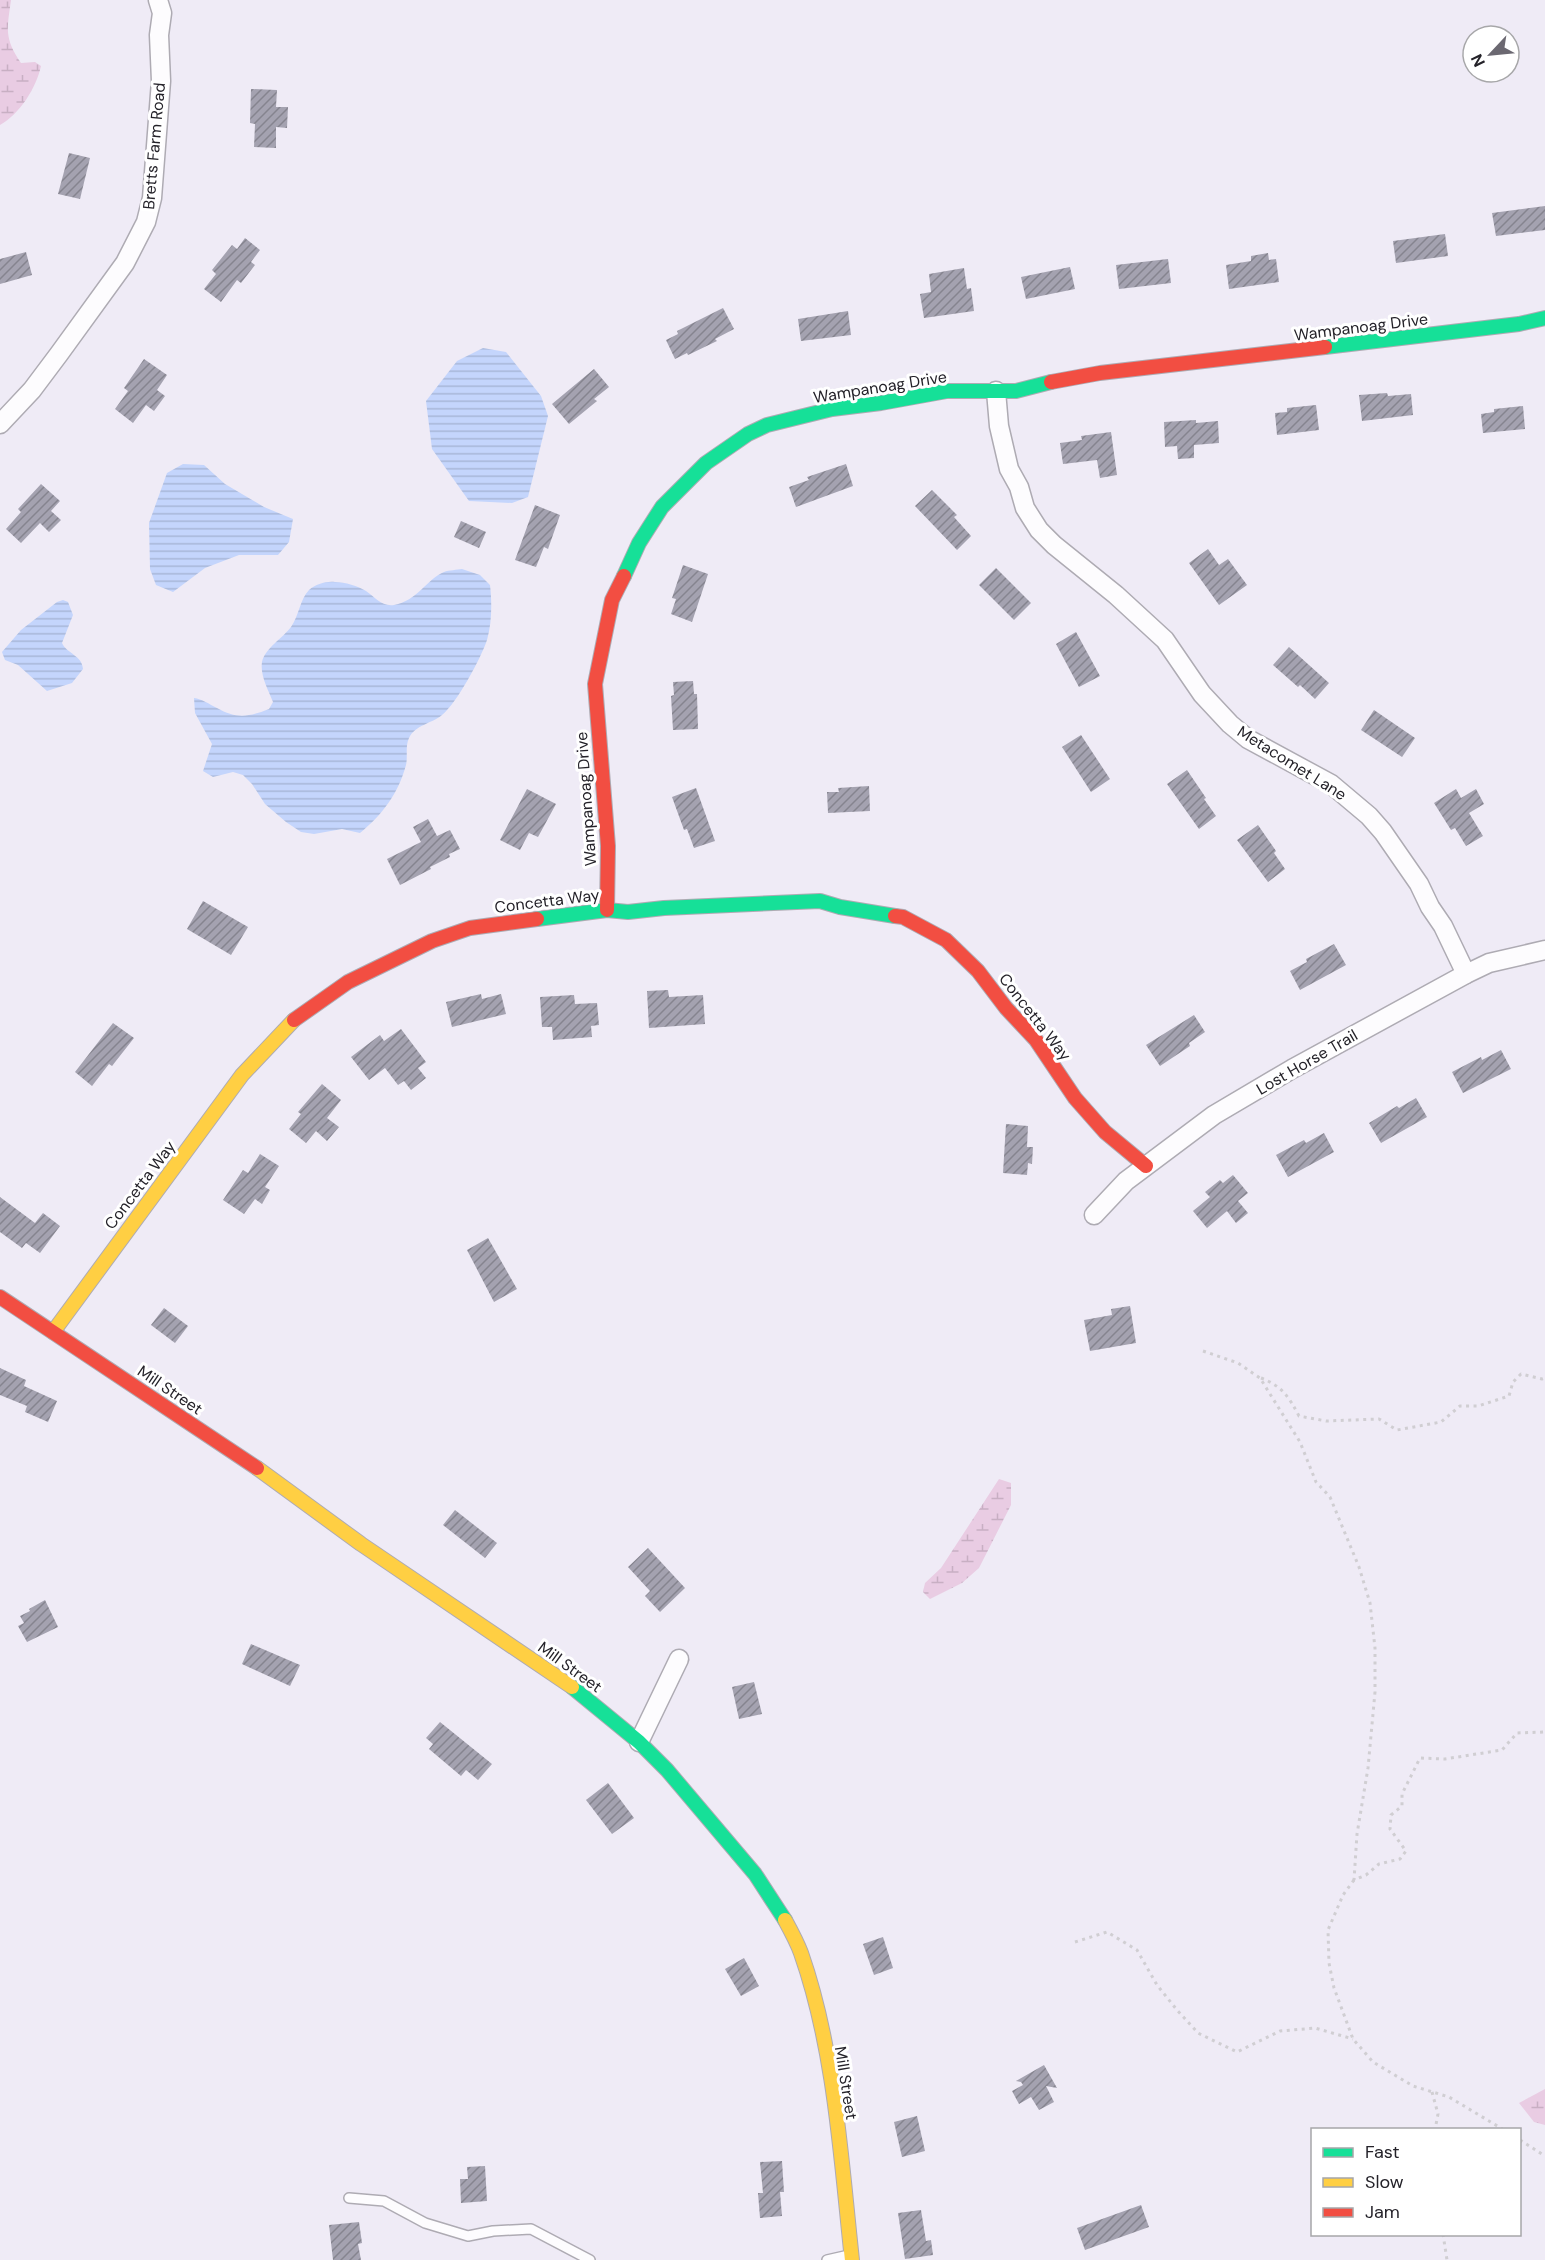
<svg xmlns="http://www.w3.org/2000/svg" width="1545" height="2260" font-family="'DM Sans',sans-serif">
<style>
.wetland{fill:url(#wetland-marsh)}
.water{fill:url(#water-rules)}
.building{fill:url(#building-hatch)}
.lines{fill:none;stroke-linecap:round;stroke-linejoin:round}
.lane-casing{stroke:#aeabb3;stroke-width:12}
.street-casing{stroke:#aeabb3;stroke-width:21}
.fast-casing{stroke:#aeabb3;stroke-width:16}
.slow-casing{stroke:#aeabb3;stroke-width:16}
.jam-casing{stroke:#aeabb3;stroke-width:16}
.path{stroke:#d0ced2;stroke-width:3;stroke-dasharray:3 4.5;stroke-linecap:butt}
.lane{stroke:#fdfcfe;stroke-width:9}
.street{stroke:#fdfcfe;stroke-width:18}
.fast{stroke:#16e098;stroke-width:14}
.slow{stroke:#ffcf43;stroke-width:14}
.jam{stroke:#f24e42;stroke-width:14}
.labels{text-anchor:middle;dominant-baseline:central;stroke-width:6;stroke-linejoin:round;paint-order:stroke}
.street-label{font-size:16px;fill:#242229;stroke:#fff}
</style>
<defs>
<pattern id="wetland-marsh" width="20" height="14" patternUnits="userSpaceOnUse" patternTransform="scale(1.5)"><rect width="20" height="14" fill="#e9cce3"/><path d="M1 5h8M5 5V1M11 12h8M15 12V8" fill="none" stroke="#c8afc3"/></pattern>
<pattern id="water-rules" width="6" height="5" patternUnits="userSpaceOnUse" patternTransform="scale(1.5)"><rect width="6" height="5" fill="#c4d5fc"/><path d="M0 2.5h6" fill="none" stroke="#a8b7d8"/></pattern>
<pattern id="building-hatch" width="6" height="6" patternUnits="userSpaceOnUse" patternTransform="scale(1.5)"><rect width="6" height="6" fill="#a4a2b0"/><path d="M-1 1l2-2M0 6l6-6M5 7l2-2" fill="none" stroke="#85848f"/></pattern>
</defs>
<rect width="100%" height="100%" fill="#efebf6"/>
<g class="wetland">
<path d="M0 0H11C7 29 4 38 21 63L35 62 41 66C36 88 20 114 0 125Z"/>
<path d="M999 1479 1011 1483V1505L979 1568 962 1583 930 1599 923 1592 925 1583 941 1568Z"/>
<path d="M1545 2089V2125L1534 2122 1519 2103Z"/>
</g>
<g class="water">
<path d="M483 348 506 352 541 396 548 416 528 497 512 503 469 501 432 449 426 401 457 361Z"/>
<path d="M183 464 204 465 225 484 264 507 293 519 289 542 278 555H239L205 568 173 592 156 585 150 569 149 523 167 473Z"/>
<path d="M462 569 480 575 490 585C492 602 492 623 487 640 481 658 457 703 442 715 433 723 415 725 409 738 405 746 408 757 406 765 398 794 383 814 360 833L342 829 314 834 301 832 286 822 265 804 252 784 243 775 233 772 213 777 203 771 212 744 195 713 194 698C202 699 209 704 217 708 236 719 249 717 269 709L273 702C268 689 260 676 262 662 265 648 283 638 291 627 299 616 300 599 309 590 316 584 326 581 335 582 345 582 358 586 366 591 375 597 382 607 394 605 417 601 427 579 444 572 449 570 457 570 462 569Z"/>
<path d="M63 600 68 602 73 615 62 643C67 654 82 655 83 669L72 683 47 691 18 665 5 660 2 652 21 630 57 602Z"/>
</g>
<g class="building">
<path d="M251 89 277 90 276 107H288L287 128 276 127V148L254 147 255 124 250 123Z"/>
<path d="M69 153 90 158 80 199 58 194Z"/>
<path d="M1545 206V230L1496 236 1492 213Z"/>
<path d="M1445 234 1448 256 1396 263 1393 241Z"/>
<path d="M245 238 260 250 251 262 255 265 241 283 237 280 221 302 204 289 216 274 212 270 232 245 237 249Z"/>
<path d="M26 252 32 275 0 284V259Z"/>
<path d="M1268 253 1269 260 1276 259 1279 282 1229 289 1226 265 1251 261V256Z"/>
<path d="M1168 259 1171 283 1119 289 1116 265Z"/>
<path d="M1070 267 1075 289 1026 299 1021 277Z"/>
<path d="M964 268 967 289 971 288 974 311 924 318 920 294 931 292 929 274Z"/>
<path d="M723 308 734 329 715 339 717 341 688 355 687 353 675 359 666 340 678 334 677 331Z"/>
<path d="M848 311 851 335 801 341 798 319Z"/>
<path d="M144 359 167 375 157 390 165 396 154 411 146 405 133 423 115 409 128 391 124 388Z"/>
<path d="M594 369 609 387 594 399 597 401 569 424 552 404Z"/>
<path d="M1387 393 1388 396 1411 394 1413 415 1362 421 1359 395Z"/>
<path d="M1316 405 1319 430 1277 435 1275 413 1287 412V408Z"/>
<path d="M1523 406 1525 429 1483 433 1481 414 1494 412V409Z"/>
<path d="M1196 420V423L1218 421 1219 443 1194 445V458L1178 459 1177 446 1165 447 1164 422Z"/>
<path d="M1111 432 1117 475 1100 478 1097 460 1063 464 1060 443 1082 440 1081 436Z"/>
<path d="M846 464 853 486 796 507 789 487 809 480 807 477Z"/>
<path d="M41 484 60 501 51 511 61 520 49 532 40 523 21 543 6 529 21 512 18 509Z"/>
<path d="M932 490 957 515 954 517 971 536 957 550 915 506Z"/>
<path d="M535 505 560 515 548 549 544 547 536 567 515 560Z"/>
<path d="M461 521 486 532 479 548 454 537Z"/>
<path d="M1208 549 1219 565 1228 559 1247 585 1219 605 1189 563Z"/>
<path d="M683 565 708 574 692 622 671 614 676 599 672 598Z"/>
<path d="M996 568 1031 603 1014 620 979 585Z"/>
<path d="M1076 632 1100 676 1079 687 1056 644Z"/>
<path d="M1289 647 1329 683 1315 699 1300 685 1298 687 1273 665Z"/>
<path d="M693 681 694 694H697L698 729 673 730 671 696 674 695 673 682Z"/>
<path d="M1374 710 1415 738 1402 757 1361 730Z"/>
<path d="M1081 735 1110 779 1091 792 1062 747Z"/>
<path d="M1187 770 1206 798 1204 799 1216 816 1199 829 1167 784Z"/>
<path d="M869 786 870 811 828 813 827 792H839L838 788Z"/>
<path d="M696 788 715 841 694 848 687 829 684 830 672 797Z"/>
<path d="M527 789 556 804 538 837 529 833 520 850 500 840Z"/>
<path d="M1456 789 1461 798 1476 789 1484 804 1469 813 1483 836 1466 846 1455 828 1451 830 1434 803Z"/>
<path d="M428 819 437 836 450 830 460 849 449 854 450 857 430 867 431 869 400 885 387 859 421 842 413 827Z"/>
<path d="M1258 825 1276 851 1274 853 1285 869 1268 882 1237 840Z"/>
<path d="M203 901 248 927 231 955 187 929Z"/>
<path d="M1334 944 1346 965 1300 990 1290 971 1307 962 1306 959Z"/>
<path d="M668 990 669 997 703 995 705 1024 649 1028 647 991Z"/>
<path d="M481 994 482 999 501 994 506 1014 452 1027 446 1002Z"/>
<path d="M574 995 575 1004 597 1003 599 1025 591 1026 592 1037 553 1040 552 1027H542L540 997Z"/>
<path d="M1194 1015 1205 1032 1189 1043 1190 1046 1160 1066 1146 1045Z"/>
<path d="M113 1023 134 1038 112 1066 109 1064 92 1086 75 1072Z"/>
<path d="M401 1029 426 1062 418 1068 426 1078 411 1090 404 1081 398 1085 385 1068 369 1080 351 1057 380 1035 384 1041Z"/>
<path d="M1501 1050 1511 1069 1463 1093 1452 1072 1481 1057 1482 1060Z"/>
<path d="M322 1084 341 1100 327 1118 339 1127 327 1141 316 1131 306 1143 289 1129 301 1114 298 1112Z"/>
<path d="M1416 1098 1427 1117 1381 1143 1369 1123 1397 1106 1399 1108Z"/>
<path d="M1006 1124 1028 1126 1027 1147H1033L1032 1164 1028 1163 1027 1175 1003 1173Z"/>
<path d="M1324 1133 1334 1152 1288 1177 1276 1155 1304 1140 1306 1143Z"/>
<path d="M260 1154 279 1166 265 1187 270 1190 262 1204 255 1199 244 1214 223 1200 243 1170 248 1173Z"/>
<path d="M1233 1175 1248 1193 1238 1201 1248 1213 1236 1223 1227 1211 1207 1228 1193 1211 1210 1197 1205 1192 1220 1180 1223 1183Z"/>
<path d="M0 1197 35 1223 43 1213 60 1226 40 1253 26 1243 22 1248 0 1232Z"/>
<path d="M488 1238 517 1289 494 1302 467 1250Z"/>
<path d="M1130 1306 1136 1343 1090 1351 1084 1320 1112 1315 1111 1309Z"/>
<path d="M164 1308 188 1326 175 1343 151 1325Z"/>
<path d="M0 1368 26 1380 24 1386 57 1401 48 1422 25 1412 27 1406 0 1395Z"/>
<path d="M455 1510 497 1543 485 1558 443 1525Z"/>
<path d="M648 1548 685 1588 660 1612 645 1596 650 1591 628 1567Z"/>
<path d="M45 1600 58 1627 27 1642 18 1626 24 1623 20 1616 30 1611 29 1609Z"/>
<path d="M251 1644 300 1665 290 1686 242 1664Z"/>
<path d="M754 1682 762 1714 739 1719 732 1687Z"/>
<path d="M440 1722 492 1764 478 1780 466 1770 461 1776 429 1749 433 1744 426 1738Z"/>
<path d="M608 1783 634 1818 612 1834 586 1800Z"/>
<path d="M883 1937 893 1968 874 1975 863 1944Z"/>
<path d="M744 1958 759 1986 741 1996 725 1969Z"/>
<path d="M1044 2065 1057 2088 1046 2086 1054 2102 1039 2110 1031 2097 1019 2104 1012 2091 1023 2085 1021 2082 1016 2081Z"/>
<path d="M917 2116 925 2151 902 2157 894 2122Z"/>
<path d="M782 2161 784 2192H780L782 2216 760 2218 758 2193H763L760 2162Z"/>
<path d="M485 2166 487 2201 461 2203 460 2179H468L467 2167Z"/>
<path d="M1141 2205 1149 2227 1085 2250 1077 2228Z"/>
<path d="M921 2210 926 2241 931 2240 933 2255 905 2259 898 2213Z"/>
<path d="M359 2222 362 2243 358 2244 361 2260H333L329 2225Z"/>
</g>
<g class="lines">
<defs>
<g id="lane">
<path d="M349 2198 384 2201 425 2223 468 2236 493 2231 531 2229 590 2260"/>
<path d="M827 2260 849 2255"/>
</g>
<g id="street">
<path d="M996 391 999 426 1009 469 1019 487 1025 508 1039 530 1054 545 1116 595 1165 640 1202 694 1230 724 1248 739 1331 784 1369 816 1383 832 1419 884 1430 907 1443 926 1466 974"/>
<path d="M0 424 32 390 59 354 125 263 146 222 152 198 161 81 159 35 162 13 158 0"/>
<path d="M1094 1215 1126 1181 1214 1115 1292 1069 1466 974 1489 963 1545 950"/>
<path d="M639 1742 679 1659"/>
</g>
<g id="fast">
<path d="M1325 347 1519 324 1545 318"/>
<path d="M624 576 639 543 662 507 706 463 748 434 767 425 832 409 881 403 947 391H1016L1051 382"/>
<path d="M537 919 607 910 628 912 664 908 820 901 840 907 895 916"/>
<path d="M572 1687 639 1742 667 1770 755 1874 785 1920"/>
</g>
<g id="slow">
<path d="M53 1332 242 1075 294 1020"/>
<path d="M257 1468 361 1544 572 1687"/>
<path d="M785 1920C791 1931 797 1942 801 1953 835 2050 841 2159 852 2260"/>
</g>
<g id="jam">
<path d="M1051 382 1100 373 1325 347"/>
<path d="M607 910 608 846 595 684 612 600 624 576"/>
<path d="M895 916 903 917 946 940 978 971 1006 1008 1036 1040 1075 1098 1105 1132 1146 1166"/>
<path d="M294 1020 348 982 432 941 470 928 537 919"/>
<path d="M0 1297 257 1468"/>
</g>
</defs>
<use href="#lane" class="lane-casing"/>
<use href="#street" class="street-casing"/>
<use href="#fast" class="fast-casing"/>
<use href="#slow" class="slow-casing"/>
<use href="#jam" class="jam-casing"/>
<g class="path">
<path d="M1203 1351 1238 1363 1260 1378 1300 1442 1316 1482 1330 1497 1359 1567 1370 1603 1375 1648V1692L1368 1768 1357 1834 1354 1880 1366 1875 1379 1864 1400 1859 1406 1851 1390 1829 1391 1815 1402 1806V1794L1420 1758 1445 1759 1502 1750 1517 1733 1545 1732"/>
<path d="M1261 1378C1282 1386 1289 1397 1299 1416L1326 1421 1379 1419 1397 1430 1441 1422 1460 1406H1478L1509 1396 1513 1382 1521 1374 1542 1379 1545 1378"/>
<path d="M1354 1880 1343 1895 1328 1930 1329 1963 1334 1988 1353 2039 1373 2062 1413 2086 1449 2097 1504 2130"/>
<path d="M1075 1942 1107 1932 1137 1950 1157 1985 1177 2010 1198 2033 1237 2052 1280 2031 1315 2028 1353 2039"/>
<path d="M1432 2092 1438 2114 1435 2130"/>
<path d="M1520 2140 1545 2156"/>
<path d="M1443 2234 1447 2260"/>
</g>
<use href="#lane" class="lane"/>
<use href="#street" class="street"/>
<use href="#fast" class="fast"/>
<use href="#slow" class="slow"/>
<use href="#jam" class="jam"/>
</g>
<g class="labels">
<g class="street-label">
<text transform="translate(154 146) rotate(-85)">Bretts Farm Road</text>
<text transform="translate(1361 327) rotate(-7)">Wampanoag Drive</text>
<text transform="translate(880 387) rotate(-9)">Wampanoag Drive</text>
<text transform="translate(1292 763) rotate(32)">Metacomet Lane</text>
<text transform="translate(586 799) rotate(-94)">Wampanoag Drive</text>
<text transform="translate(547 901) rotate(-7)">Concetta Way</text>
<text transform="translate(1035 1017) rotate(52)">Concetta Way</text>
<text transform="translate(1307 1062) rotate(-30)">Lost Horse Trail</text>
<text transform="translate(140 1185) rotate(-53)">Concetta Way</text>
<text transform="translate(170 1390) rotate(34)">Mill Street</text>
<text transform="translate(570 1667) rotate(36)">Mill Street</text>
<text transform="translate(846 2083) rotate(81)">Mill Street</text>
</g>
</g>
<rect x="1311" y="2128" width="210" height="108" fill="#ffffff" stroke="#a7a7a9" stroke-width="1.5"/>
<rect x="1323" y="2148" width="30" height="9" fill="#16e098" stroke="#a7a7a9" stroke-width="1.5"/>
<text x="1365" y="2158" font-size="18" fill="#242229">Fast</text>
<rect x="1323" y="2178" width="30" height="9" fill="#ffcf43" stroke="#a7a7a9" stroke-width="1.5"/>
<text x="1365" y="2188" font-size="18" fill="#242229">Slow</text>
<rect x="1323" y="2208" width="30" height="9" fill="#f24e42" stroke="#a7a7a9" stroke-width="1.5"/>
<text x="1365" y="2218" font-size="18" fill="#242229">Jam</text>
<g transform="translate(1491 54) rotate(244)"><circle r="28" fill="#ffffff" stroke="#a7a7a9" stroke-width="1.5"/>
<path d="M0-4.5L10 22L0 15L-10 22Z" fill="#6b6871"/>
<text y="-9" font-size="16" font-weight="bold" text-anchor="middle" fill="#242229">N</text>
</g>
</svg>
